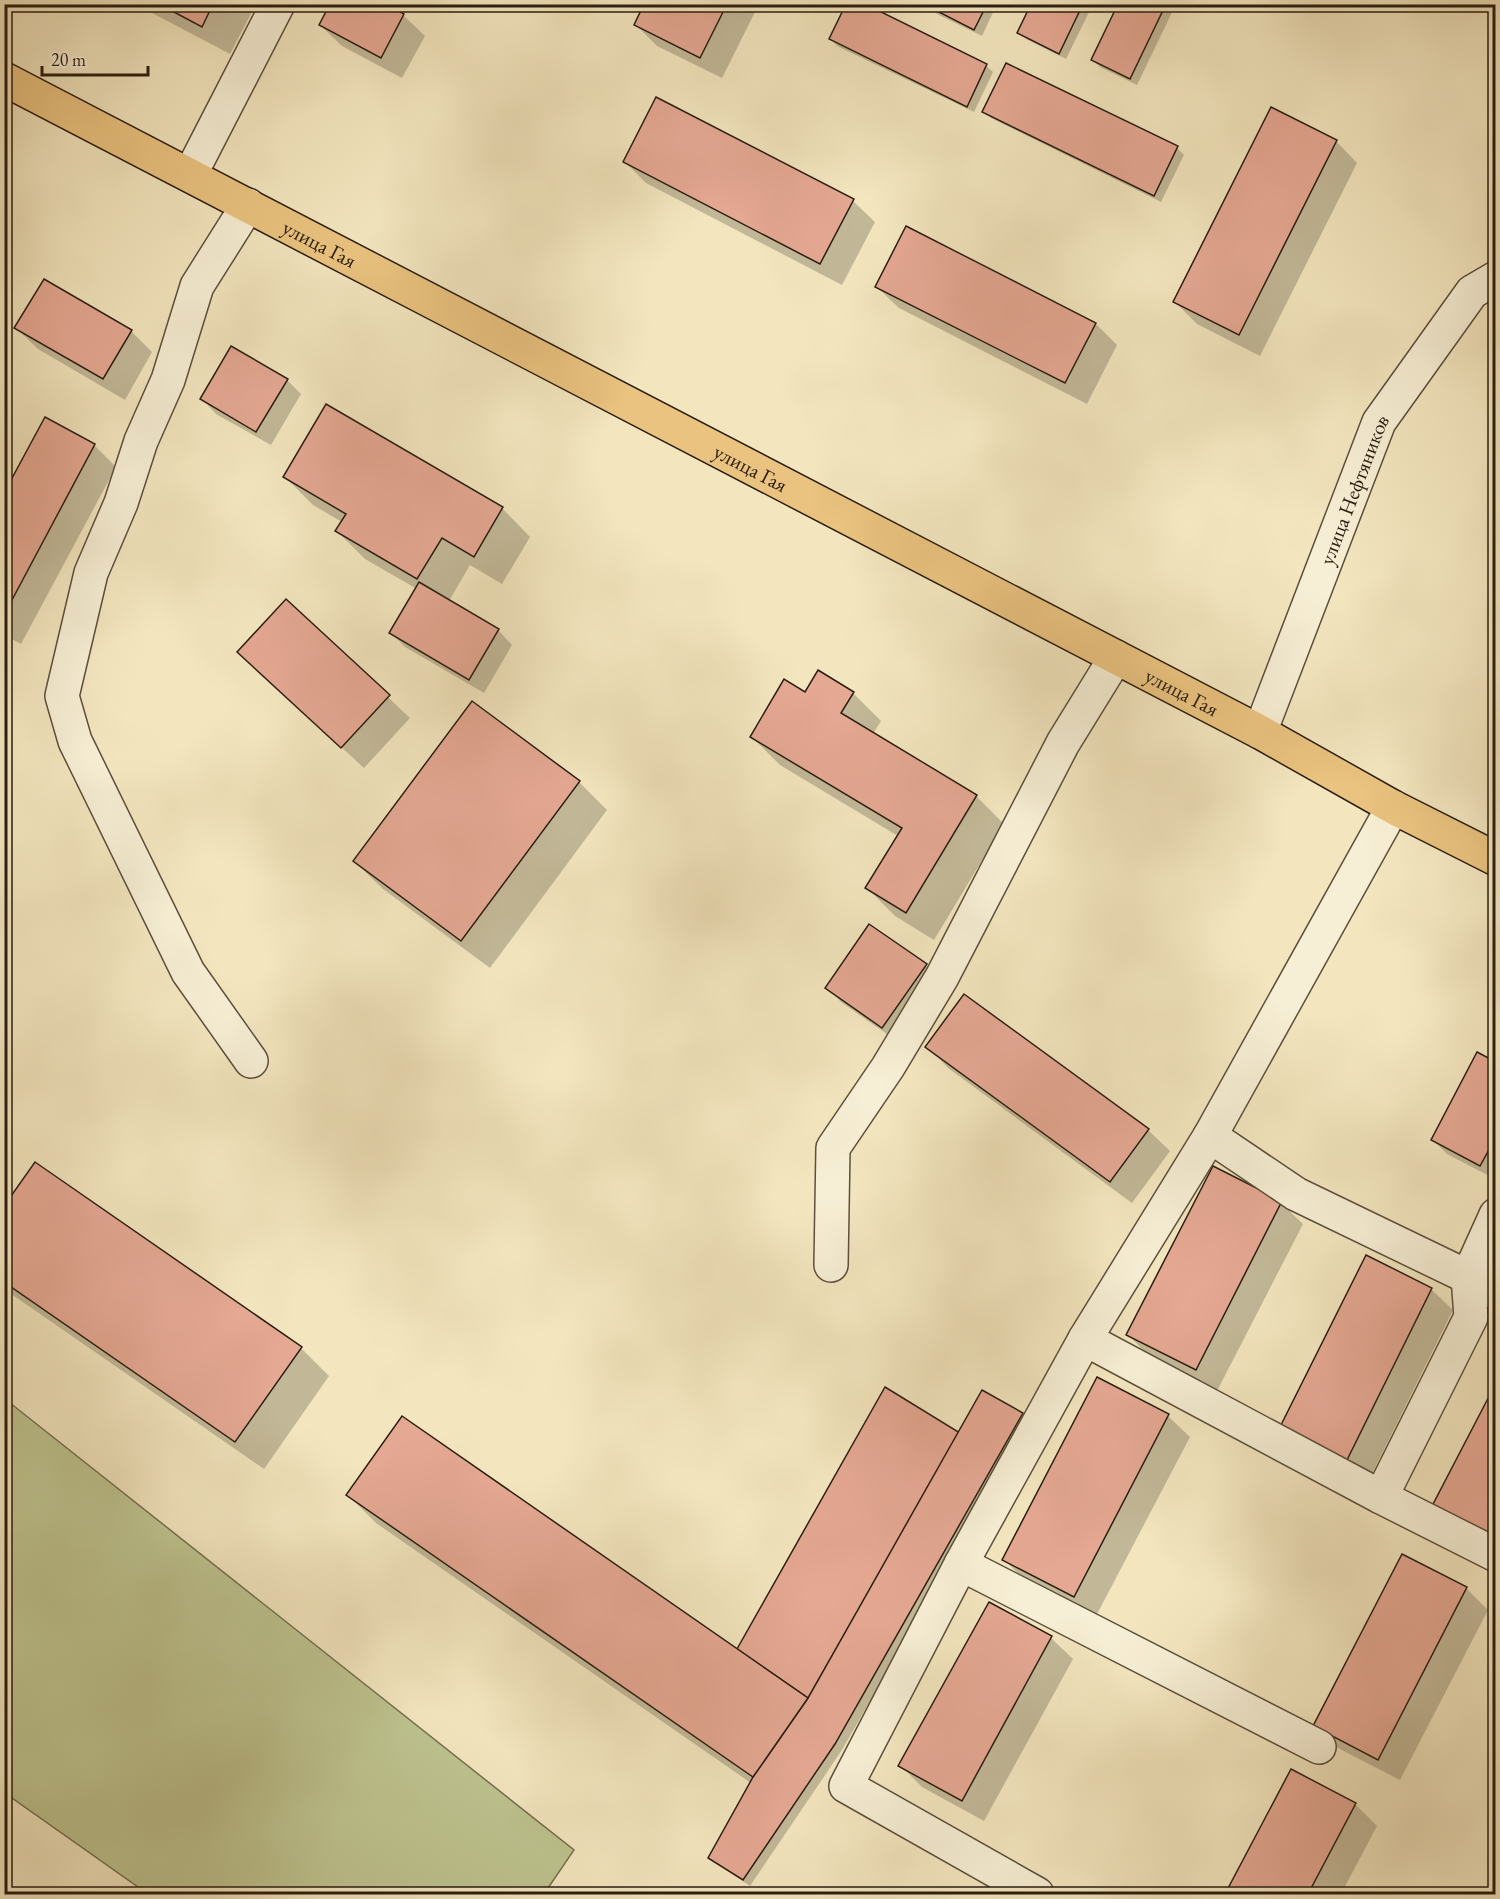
<svg xmlns="http://www.w3.org/2000/svg" width="1500" height="1899" font-family="'EB Garamond',serif">
<style>
.green{fill:#bec490;stroke:#747150;stroke-width:1.5}
.shadow{fill:#0003}
.building{fill:#e5a893;stroke:#2a1e10;stroke-width:1.5}
.lines{fill:none;stroke-linecap:round;stroke-linejoin:round}
.minor-casing{stroke:#5c503c;stroke-width:36}
.major-casing{stroke:#2a1e10;stroke-width:36}
.minor{stroke:#f7efd5;stroke-width:33}
.major{stroke:#eac380;stroke-width:33}
.labels{text-anchor:middle;dominant-baseline:central;stroke-width:4.5;stroke-linejoin:round;paint-order:stroke}
.street-label{font-size:21px;fill:#2a1e10;stroke:#f7efd5}
</style>
<rect width="100%" height="100%" fill="#f3e6bf"/>
<filter id="stains"><feTurbulence type="fractalNoise" baseFrequency=".00333" numOctaves="4"/><feColorMatrix values="0 0 0 0 .2 0 0 0 0 .09 0 0 0 0 .02 0 0 0 .5 -.17"/></filter>
<radialGradient id="worn" r=".72"><stop offset=".6" stop-color="#630" stop-opacity="0"/><stop offset="1" stop-color="#630" stop-opacity=".3"/></radialGradient>
<path class="green" d="M5 1399 574 1850 544 1894H148L5 1793Z"/>
<g class="shadow">
<path d="M135 4H256L230 54Z"/>
<path d="M646 4H759L722 78 657 46 636 25Z"/>
<path d="M932 4H997L982 36 937 14 930 7Z"/>
<path d="M1033 4H1093L1066 59 1026 39 1019 32Z"/>
<path d="M1120 4H1176L1137 85 1100 67 1093 60Z"/>
<path d="M1226 4H1242L1239 11Z"/>
<path d="M403 15 425 36 402 78 342 46 320 25Z"/>
<path d="M831 39 986 66 993 72 974 112 837 46Z"/>
<path d="M657 99 853 201 875 222 842 285 646 183 625 162Z"/>
<path d="M984 112 1177 148 1184 155 1161 202 991 118Z"/>
<path d="M1336 141 1357 163 1260 356 1197 324 1175 302Z"/>
<path d="M907 228 1096 324 1117 345 1087 404 899 308 877 287Z"/>
<path d="M16 328 131 331 152 352 125 400 38 349Z"/>
<path d="M287 380 301 394 271 445 216 414 202 399Z"/>
<path d="M327 406 502 508 530 537 502 584 470 565 449 601 498 630 512 645 484 693 405 647 391 633 417 589 365 559 337 531 342 522 313 505 285 477Z"/>
<path d="M45 419 94 445 116 467 21 644 4 635V496Z"/>
<path d="M286 601 410 718 364 768 261 673Z"/>
<path d="M853 693 881 721 873 734 976 796 1004 824 934 940 895 916 867 888 898 836 780 765 752 737 806 694Z"/>
<path d="M472 703 579 782 607 810 490 968 383 889 354 861Z"/>
<path d="M870 926 926 966 941 980 897 1041 841 1002 827 987Z"/>
<path d="M964 996 1148 1130 1170 1151 1132 1203 948 1068 927 1046Z"/>
<path d="M1496 1064V1178L1495 1179 1447 1154 1433 1140Z"/>
<path d="M1281 1203 1303 1224 1217 1391 1149 1356 1128 1335Z"/>
<path d="M4 1208 301 1348 329 1376 264 1469 4 1289Z"/>
<path d="M1431 1289 1453 1310 1366 1486 1302 1452Z"/>
<path d="M1098 1379 1168 1416 1190 1437 1095 1618 1025 1581 1004 1559Z"/>
<path d="M1022 1414 1029 1421 842 1750 750 1886 709 1858 751 1783 376 1523 348 1495 737 1651 959 1434Z"/>
<path d="M1466 1588 1488 1610 1400 1780 1336 1747 1314 1726Z"/>
<path d="M989 1604 1051 1638 1073 1659 984 1821 922 1787 900 1765Z"/>
<path d="M1292 1771 1355 1804 1377 1826 1341 1894H1227Z"/>
</g>
<g class="building">
<path d="M159 4H213L202 27Z"/>
<path d="M330 4H387L404 14 381 58 319 25Z"/>
<path d="M644 4H727L700 58 634 25Z"/>
<path d="M846 4H865L987 64 967 107 829 39Z"/>
<path d="M930 4H987L974 30 929 7Z"/>
<path d="M1031 4H1083L1059 54 1017 33Z"/>
<path d="M1118 4H1166L1130 79 1091 60Z"/>
<path d="M1006 63 1178 146 1154 196 982 112Z"/>
<path d="M656 97 854 199 820 264 623 162Z"/>
<path d="M1271 107 1337 140 1239 335 1173 302Z"/>
<path d="M906 226 1096 323 1065 383 875 287Z"/>
<path d="M44 279 132 330 103 379 14 328Z"/>
<path d="M231 346 288 379 256 432 200 399Z"/>
<path d="M326 404 503 507 474 557 442 538 417 579 335 531 346 514 283 477Z"/>
<path d="M45 417 95 444 4 615V493Z"/>
<path d="M419 582 499 629 469 680 389 633Z"/>
<path d="M286 599 390 695 341 748 237 652Z"/>
<path d="M818 670 854 692 841 713 977 795 906 913 865 888 902 828 750 737 784 679 805 692Z"/>
<path d="M472 701 580 781 461 941 353 861Z"/>
<path d="M869 924 927 964 882 1028 825 988Z"/>
<path d="M964 994 1149 1129 1110 1182 925 1047Z"/>
<path d="M1477 1052 1496 1062V1137L1480 1166 1431 1140Z"/>
<path d="M35 1162 302 1347 235 1442 4 1282V1206Z"/>
<path d="M1213 1166 1282 1201 1196 1370 1126 1335Z"/>
<path d="M1366 1255 1432 1288 1344 1466 1278 1431Z"/>
<path d="M1097 1377 1169 1414 1074 1597 1002 1560Z"/>
<path d="M1496 1383V1544L1430 1510Z"/>
<path d="M885 1387 960 1433 808 1698 737 1649Z"/>
<path d="M982 1390 1023 1413 835 1744 743 1880 708 1858 753 1777 808 1698Z"/>
<path d="M402 1416 808 1698 753 1777 346 1495Z"/>
<path d="M1402 1554 1467 1587 1378 1760 1313 1726Z"/>
<path d="M989 1602 1052 1636 962 1801 898 1766Z"/>
<path d="M1291 1769 1356 1803 1308 1894H1225Z"/>
</g>
<g class="lines">
<defs>
<g id="minor">
<path d="M190 175 278 4"/>
<path d="M248 205 197 286 168 380 141 441 121 503 91 573 62 696 75 741 188 972 251 1061"/>
<path id="s1" d="M1260 732 1379 422 1472 292 1496 278"/>
<path d="M1210 1136 1296 1194 1468 1277 1496 1293"/>
<path d="M831 1265 833 1148 888 1067 942 977 1063 743 1116 657"/>
<path d="M1085 1339 1381 1497 1496 1555"/>
<path d="M1381 1497 1471 1317 1468 1277 1496 1215"/>
<path d="M961 1564 1319 1747"/>
<path d="M1037 1894 846 1786 961 1564 1085 1339 1210 1136 1393 807"/>
</g>
<g id="major">
<path id="s2" d="M4 79 1260 732 1393 807 1496 859"/>
</g>
</defs>
<use href="#minor" class="minor-casing"/>
<use href="#major" class="major-casing"/>
<use href="#minor" class="minor"/>
<use href="#major" class="major"/>
</g>
<g class="labels">
<g class="street-label">
<text stroke="none"><textPath href="#s2" startOffset="356">улица Гая</textPath></text>
<text stroke="none"><textPath href="#s2" startOffset="842">улица Гая</textPath></text>
<text stroke="none"><textPath href="#s1" startOffset="260">улица Нефтяников</textPath></text>
<text stroke="none"><textPath href="#s2" startOffset="1328">улица Гая</textPath></text>
</g>
</g>
<rect width="1500" height="1899" fill="none" stroke="#f3e6bf" stroke-width="24"/>
<rect x="6" y="6" width="1488" height="1887" fill="none" stroke="#2a1e10" stroke-width="3"/>
<rect x="12" y="12" width="1476" height="1875" fill="none" stroke="#2a1e10" stroke-width="1.5"/>
<path d="M42 66v9h106v-9" fill="none" stroke="#2a1e10" stroke-width="3"/>
<text x="51" y="66" font-size="18" fill="#2a1e10" stroke="#f7efd5" stroke-width="4.5" paint-order="stroke">20 m</text>
<rect width="100%" height="100%" filter="url(#stains)"/>
<rect width="100%" height="100%" fill="url(#worn)"/>
</svg>
